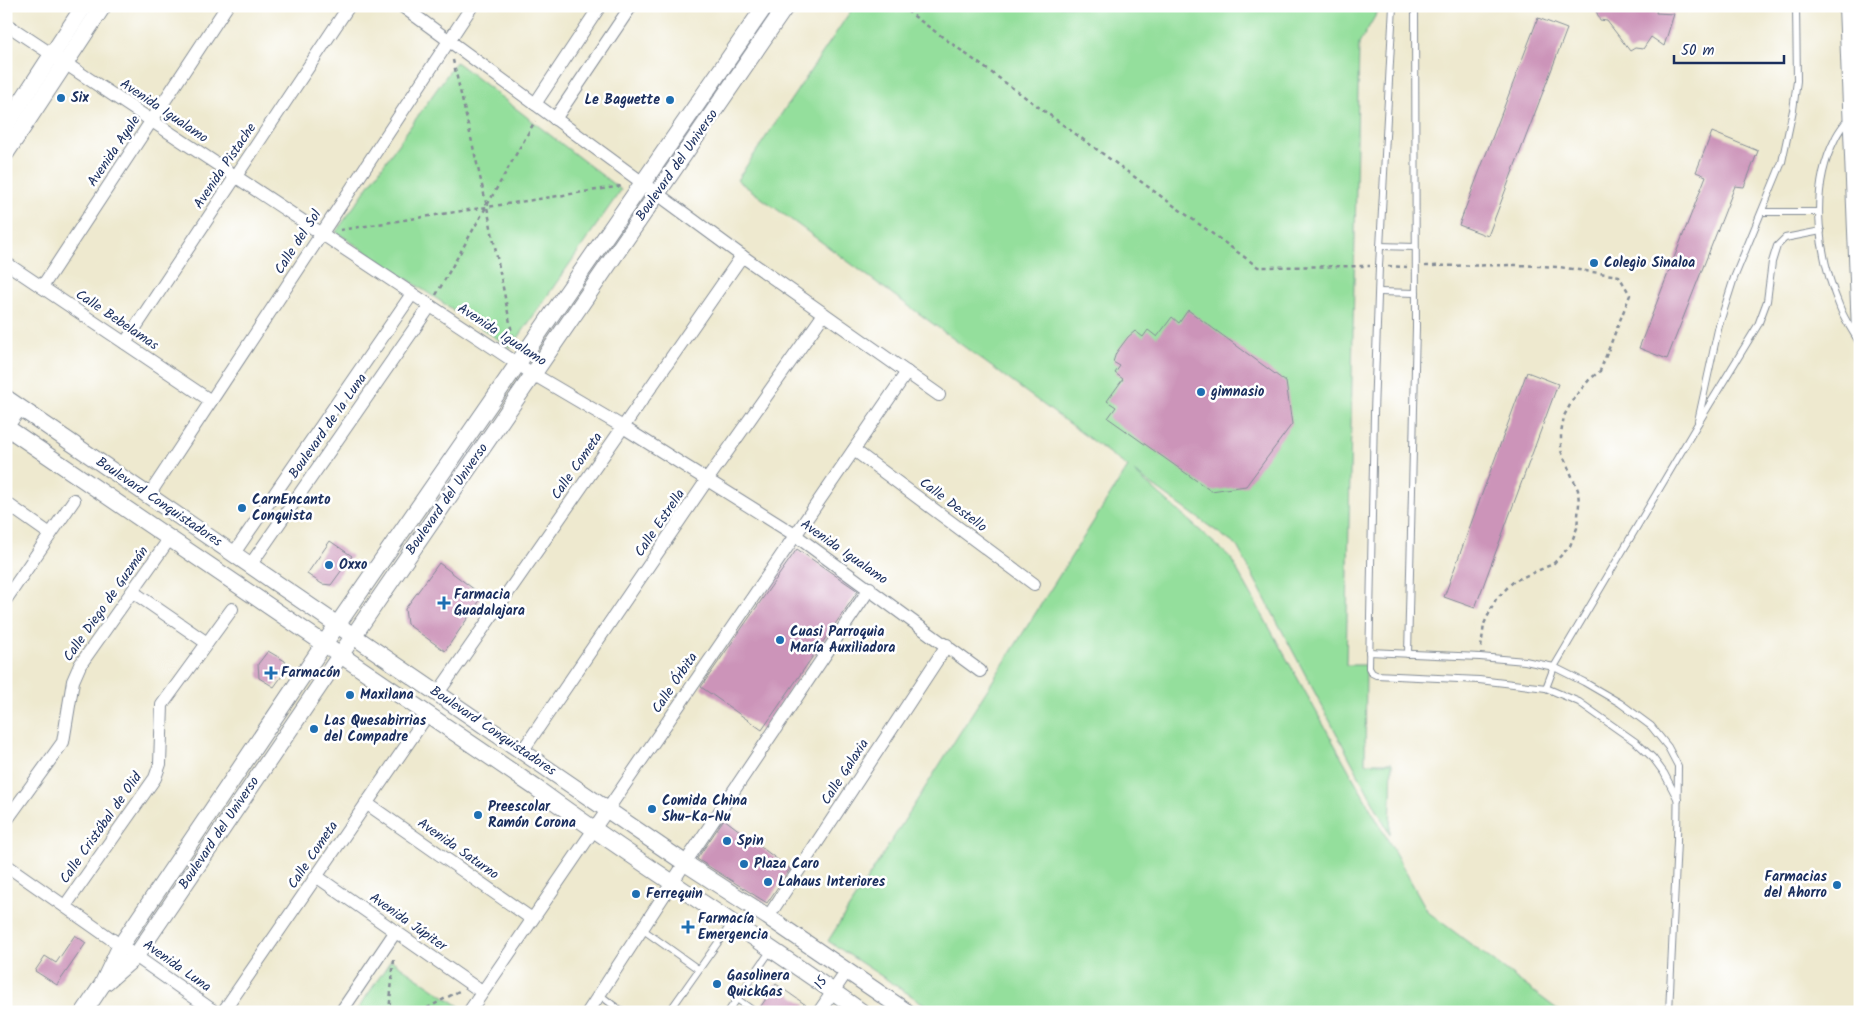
<svg xmlns="http://www.w3.org/2000/svg" width="1866" height="1018" font-family="Kalam,sans-serif">
<style>
.green{fill:#94df9c;stroke:#58877d}
.building{fill:#cc94b9}
.lines{fill:none;stroke-linecap:round;stroke-linejoin:round}
.service-casing{stroke:#848c96;stroke-width:8}
.minor-casing{stroke:#848c96;stroke-width:14}
.tertiary-casing{stroke:#848c96;stroke-width:18}
.path{stroke:#848c96;stroke-width:2.5;stroke-dasharray:4 4;stroke-linecap:butt}
.service{stroke:#fff;stroke-width:6}
.minor{stroke:#fff;stroke-width:12}
.tertiary{stroke:#fff;stroke-width:16}
.poi-dot{fill:#1f6fb2;stroke:#fff;stroke-width:2}
.labels{text-anchor:middle;dominant-baseline:central;stroke-width:5;stroke-linejoin:round;paint-order:stroke}
.poi-label{font-size:14px;font-weight:bold;fill:#1b2f5e;stroke:#fff;text-anchor:start}
.street-label{font-size:14px;fill:#1b2f5e;stroke:#fff}
</style>
<rect width="100%" height="100%" fill="#fff"/>
<filter id="ink" filterUnits="userSpaceOnUse"><feTurbulence type="fractalNoise" baseFrequency=".02" numOctaves="2"/><feDisplacementMap in="SourceGraphic" scale="10" xChannelSelector="R" yChannelSelector="G"/><feConvolveMatrix kernelMatrix="1 2 1 2 8 2 1 2 1" color-interpolation-filters="sRGB"/></filter>
<filter id="wash" filterUnits="userSpaceOnUse"><feTurbulence type="fractalNoise" baseFrequency=".0096" numOctaves="4" result="noise"/><feDisplacementMap in="SourceGraphic" scale="20" xChannelSelector="R" yChannelSelector="G"/><feGaussianBlur stdDeviation="1.12" result="paint"/><feColorMatrix in="noise" values="0 0 0 0 0 0 0 0 0 0 0 0 0 0 0 0 0 1.4 0 .05"/><feComposite in="paint" operator="in"/></filter>
<g filter="url(#wash)">
<rect width="100%" height="100%" fill="#eee9cf"/>
<g class="green">
<path d="M854 6H1381L1359 44 1346 665H1366L1365 763H1392L1390 834 1237 546 1134 472 1230 557 1428 912 1561 1012H936L828 941 1128 467 737 180Z"/>
<path d="M456 62 621 190 511 348 336 232Z"/>
<path d="M391 960 462 1008 460 1012H356Z"/>
</g>
<g id="blocks">
<g class="building">
<path d="M1594 6H1657L1656 13 1674 14 1664 46 1651 37 1643 49 1635 48 1630 51 1607 21 1600 20Z"/>
<path d="M1538 18 1567 29 1488 236 1459 225Z"/>
<path d="M1712 132 1758 151 1744 187 1735 186 1667 359 1639 348 1706 176 1696 172Z"/>
<path d="M1188 310 1286 382 1292 424 1246 486 1211 491 1108 418 1116 407 1107 401 1123 379 1115 373 1120 366 1113 362 1116 353 1128 337 1135 331 1143 337 1148 330 1157 337 1172 317 1179 323Z"/>
<path d="M1527 372 1558 384 1475 608 1444 597Z"/>
<path d="M330 541 352 556 331 585 322 584 307 574Z"/>
<path d="M797 549 858 591 762 730 701 687Z"/>
<path d="M439 563 483 596 445 651 407 624 405 609Z"/>
<path d="M268 651 285 661 287 669 274 687 259 678 258 664Z"/>
<path d="M724 819 790 869 767 903 697 859Z"/>
<path d="M75 935 86 943 57 985 35 971 45 956 56 963Z"/>
<path d="M776 984 806 1005 801 1012H760L759 1009Z"/>
</g>
</g>
</g>
<g filter="url(#ink)">
<use href="#blocks" fill-opacity="0" stroke="#848c96" stroke-width="1"/>
<g class="lines">
<defs>
<g id="service">
<path d="M1393 6 1379 266 1374 413 1369 668 1372 673 1376 675 1479 680 1546 688 1579 702 1637 743 1653 758 1664 773 1678 800"/>
<path d="M1848 119C1843 126 1838 132 1835 139 1808 192 1819 258 1841 310 1846 322 1854 333 1860 344"/>
<path d="M1762 212H1819"/>
<path d="M1380 246 1415 247"/>
<path d="M1379 292 1416 293"/>
<path d="M1698 421 1719 325 1734 278 1782 162 1793 110 1797 81 1796 6"/>
<path d="M1369 652 1480 657 1525 661 1554 667 1584 682 1620 703 1651 726 1668 747 1678 766 1677 841 1669 1012"/>
<path d="M1408 654 1416 327 1415 6"/>
<path d="M1546 688 1554 667 1697 425 1758 325 1767 301 1772 262 1777 246 1785 238 1821 231"/>
<path d="M642 929 698 969"/>
<path d="M600 995 622 1012"/>
<path d="M737 999 755 1012"/>
<path d="M669 1012 731 924"/>
<path d="M728 1012 771 950"/>
</g>
<g id="minor">
<path d="M402 6 742 256 939 395"/>
<path d="M6 24 533 374 623 427 795 535 980 671"/>
<path d="M535 104 600 6"/>
<path d="M555 119 631 6"/>
<path d="M6 263 211 401"/>
<path d="M42 287 227 6"/>
<path d="M125 343 349 6"/>
<path d="M6 429 21 408"/>
<path d="M854 450 1034 584"/>
<path d="M149 495 472 6"/>
<path d="M6 503 50 534"/>
<path d="M234 553 412 294"/>
<path d="M251 564 430 306"/>
<path d="M133 592 207 643"/>
<path d="M6 599 74 500"/>
<path d="M438 693 742 256"/>
<path d="M523 750 707 480 824 314"/>
<path d="M366 803 532 919"/>
<path d="M6 821 63 742 73 681 80 665 170 538"/>
<path d="M6 865 215 1012"/>
<path d="M316 876 482 992"/>
<path d="M65 906 155 778 160 764 162 705 232 609"/>
<path d="M768 917 947 645"/>
<path d="M223 1012 428 714"/>
<path d="M341 1012 396 931"/>
<path d="M469 1012 907 372"/>
<path d="M588 1012 685 863 870 588"/>
<path d="M819 1012 847 971"/>
</g>
<g id="tertiary">
<path d="M1847 6 1860 331"/>
<path d="M6 125 84 6"/>
<path d="M6 153 103 6"/>
<path d="M6 398 685 863 768 917 907 1012"/>
<path d="M6 427 536 788C642 866 755 935 862 1012"/>
<path d="M106 982 136 956 354 635 786 6"/>
<path d="M84 1012 102 985 121 945 324 644 765 6"/>
</g>
</defs>
<use href="#service" class="service-casing"/>
<use href="#minor" class="minor-casing"/>
<use href="#tertiary" class="tertiary-casing"/>
<g class="path">
<path d="M907 11 1258 267 1370 266"/>
<path d="M453 60 487 207 514 343"/>
<path d="M340 230 622 186"/>
<path d="M1388 266 1407 267"/>
<path d="M1425 266 1518 265 1559 267 1619 276 1630 295 1600 371 1589 380 1574 398 1564 416 1561 434V451L1578 490 1579 504 1577 528 1570 546 1553 564 1514 581 1496 599 1484 624 1481 648"/>
<path d="M436 295 535 121"/>
<path d="M389 1012 394 959"/>
<path d="M420 1012 459 991"/>
</g>
<use href="#service" class="service"/>
<use href="#minor" class="minor"/>
<use href="#tertiary" class="tertiary"/>
</g>
</g>
<g class="poi-dot">
<circle cx="61" cy="98" r="5"/>
<circle cx="670" cy="100" r="5"/>
<circle cx="1594" cy="263" r="5"/>
<circle cx="1201" cy="392" r="5"/>
<circle cx="242" cy="508" r="5"/>
<circle cx="329" cy="565" r="5"/>
<path d="M441.5 595.5h5v5h5v5h-5v5h-5v-5h-5v-5h5z"/>
<circle cx="780" cy="640" r="5"/>
<path d="M268.5 665.5h5v5h5v5h-5v5h-5v-5h-5v-5h5z"/>
<circle cx="350" cy="695" r="5"/>
<circle cx="314" cy="729" r="5"/>
<circle cx="652" cy="809" r="5"/>
<circle cx="478" cy="815" r="5"/>
<circle cx="727" cy="841" r="5"/>
<circle cx="744" cy="864" r="5"/>
<circle cx="768" cy="882" r="5"/>
<circle cx="1837" cy="885" r="5"/>
<circle cx="636" cy="894" r="5"/>
<path d="M685.5 919.5h5v5h5v5h-5v5h-5v-5h-5v-5h5z"/>
<circle cx="717" cy="984" r="5"/>
</g>
<g class="labels">
<g class="poi-label">
<text x="71" y="98">Six</text>
<text x="660" y="100" text-anchor="end">Le Baguette</text>
<text x="1604" y="263">Colegio Sinaloa</text>
<text x="1211" y="392">gimnasio</text>
<text x="252" y="500">CarnEncanto<tspan x="252" dy="16">Conquista</tspan></text>
<text x="339" y="565">Oxxo</text>
<text x="454" y="595">Farmacia<tspan x="454" dy="16">Guadalajara</tspan></text>
<text x="790" y="632">Cuasi Parroquia<tspan x="790" dy="16">María Auxiliadora</tspan></text>
<text x="281" y="673">Farmacón</text>
<text x="360" y="695">Maxilana</text>
<text x="324" y="721">Las Quesabirrias<tspan x="324" dy="16">del Compadre</tspan></text>
<text x="662" y="801">Comida China<tspan x="662" dy="16">Shu-Ka-Nu</tspan></text>
<text x="488" y="807">Preescolar<tspan x="488" dy="16">Ramón Corona</tspan></text>
<text x="737" y="841">Spin</text>
<text x="754" y="864">Plaza Caro</text>
<text x="1827" y="877" text-anchor="end">Farmacias<tspan x="1827" dy="16">del Ahorro</tspan></text>
<text x="778" y="882">Lahaus Interiores</text>
<text x="646" y="894">Ferrequin</text>
<text x="698" y="919">Farmacía<tspan x="698" dy="16">Emergencia</tspan></text>
<text x="727" y="976">Gasolinera<tspan x="727" dy="16">QuickGas</tspan></text>
</g>
<g class="street-label">
<text transform="translate(164 111) rotate(34)">Avenida Igualamo</text>
<text transform="translate(114 151) rotate(-56)">Avenida Ayale</text>
<text transform="translate(677 165) rotate(-55)">Boulevard del Universo</text>
<text transform="translate(225 166) rotate(-56)">Avenida Pistache</text>
<text transform="translate(298 242) rotate(-57)">Calle del Sol</text>
<text transform="translate(117 320) rotate(34)">Calle Bebelamas</text>
<text transform="translate(502 335) rotate(33)">Avenida Igualamo</text>
<text transform="translate(328 426) rotate(-55)">Boulevard de la Luna</text>
<text transform="translate(577 466) rotate(-55)">Calle Cometa</text>
<text transform="translate(447 499) rotate(-55)">Boulevard del Universo</text>
<text transform="translate(159 502) rotate(34)">Boulevard Conquistadores</text>
<text transform="translate(953 505) rotate(37)">Calle Destello</text>
<text transform="translate(660 523) rotate(-56)">Calle Estrella</text>
<text transform="translate(844 552) rotate(35)">Avenida Igualamo</text>
<text transform="translate(106 604) rotate(-55)">Calle Diego de Guzmán</text>
<text transform="translate(675 683) rotate(-56)">Calle Órbita</text>
<text transform="translate(493 731) rotate(34)">Boulevard Conquistadores</text>
<text transform="translate(845 772) rotate(-57)">Calle Galaxia</text>
<text transform="translate(101 828) rotate(-55)">Calle Cristóbal de Olid</text>
<text transform="translate(219 833) rotate(-56)">Boulevard del Universo</text>
<text transform="translate(458 849) rotate(35)">Avenida Saturno</text>
<text transform="translate(313 855) rotate(-56)">Calle Cometa</text>
<text transform="translate(408 922) rotate(35)">Avenida Júpiter</text>
<text transform="translate(177 966) rotate(35)">Avenida Luna</text>
<text transform="translate(821 983) rotate(-56)">15</text>
</g>
</g>
<rect width="1866" height="1018" fill="none" stroke="#fff" stroke-width="25"/>
<path d="M1674 55v8h110v-8" fill="none" stroke="#1b2f5e" stroke-width="2.5"/>
<text x="1681" y="55" font-size="15" fill="#1b2f5e" stroke="#ffffff" stroke-width="4" paint-order="stroke">50 m</text>
</svg>
